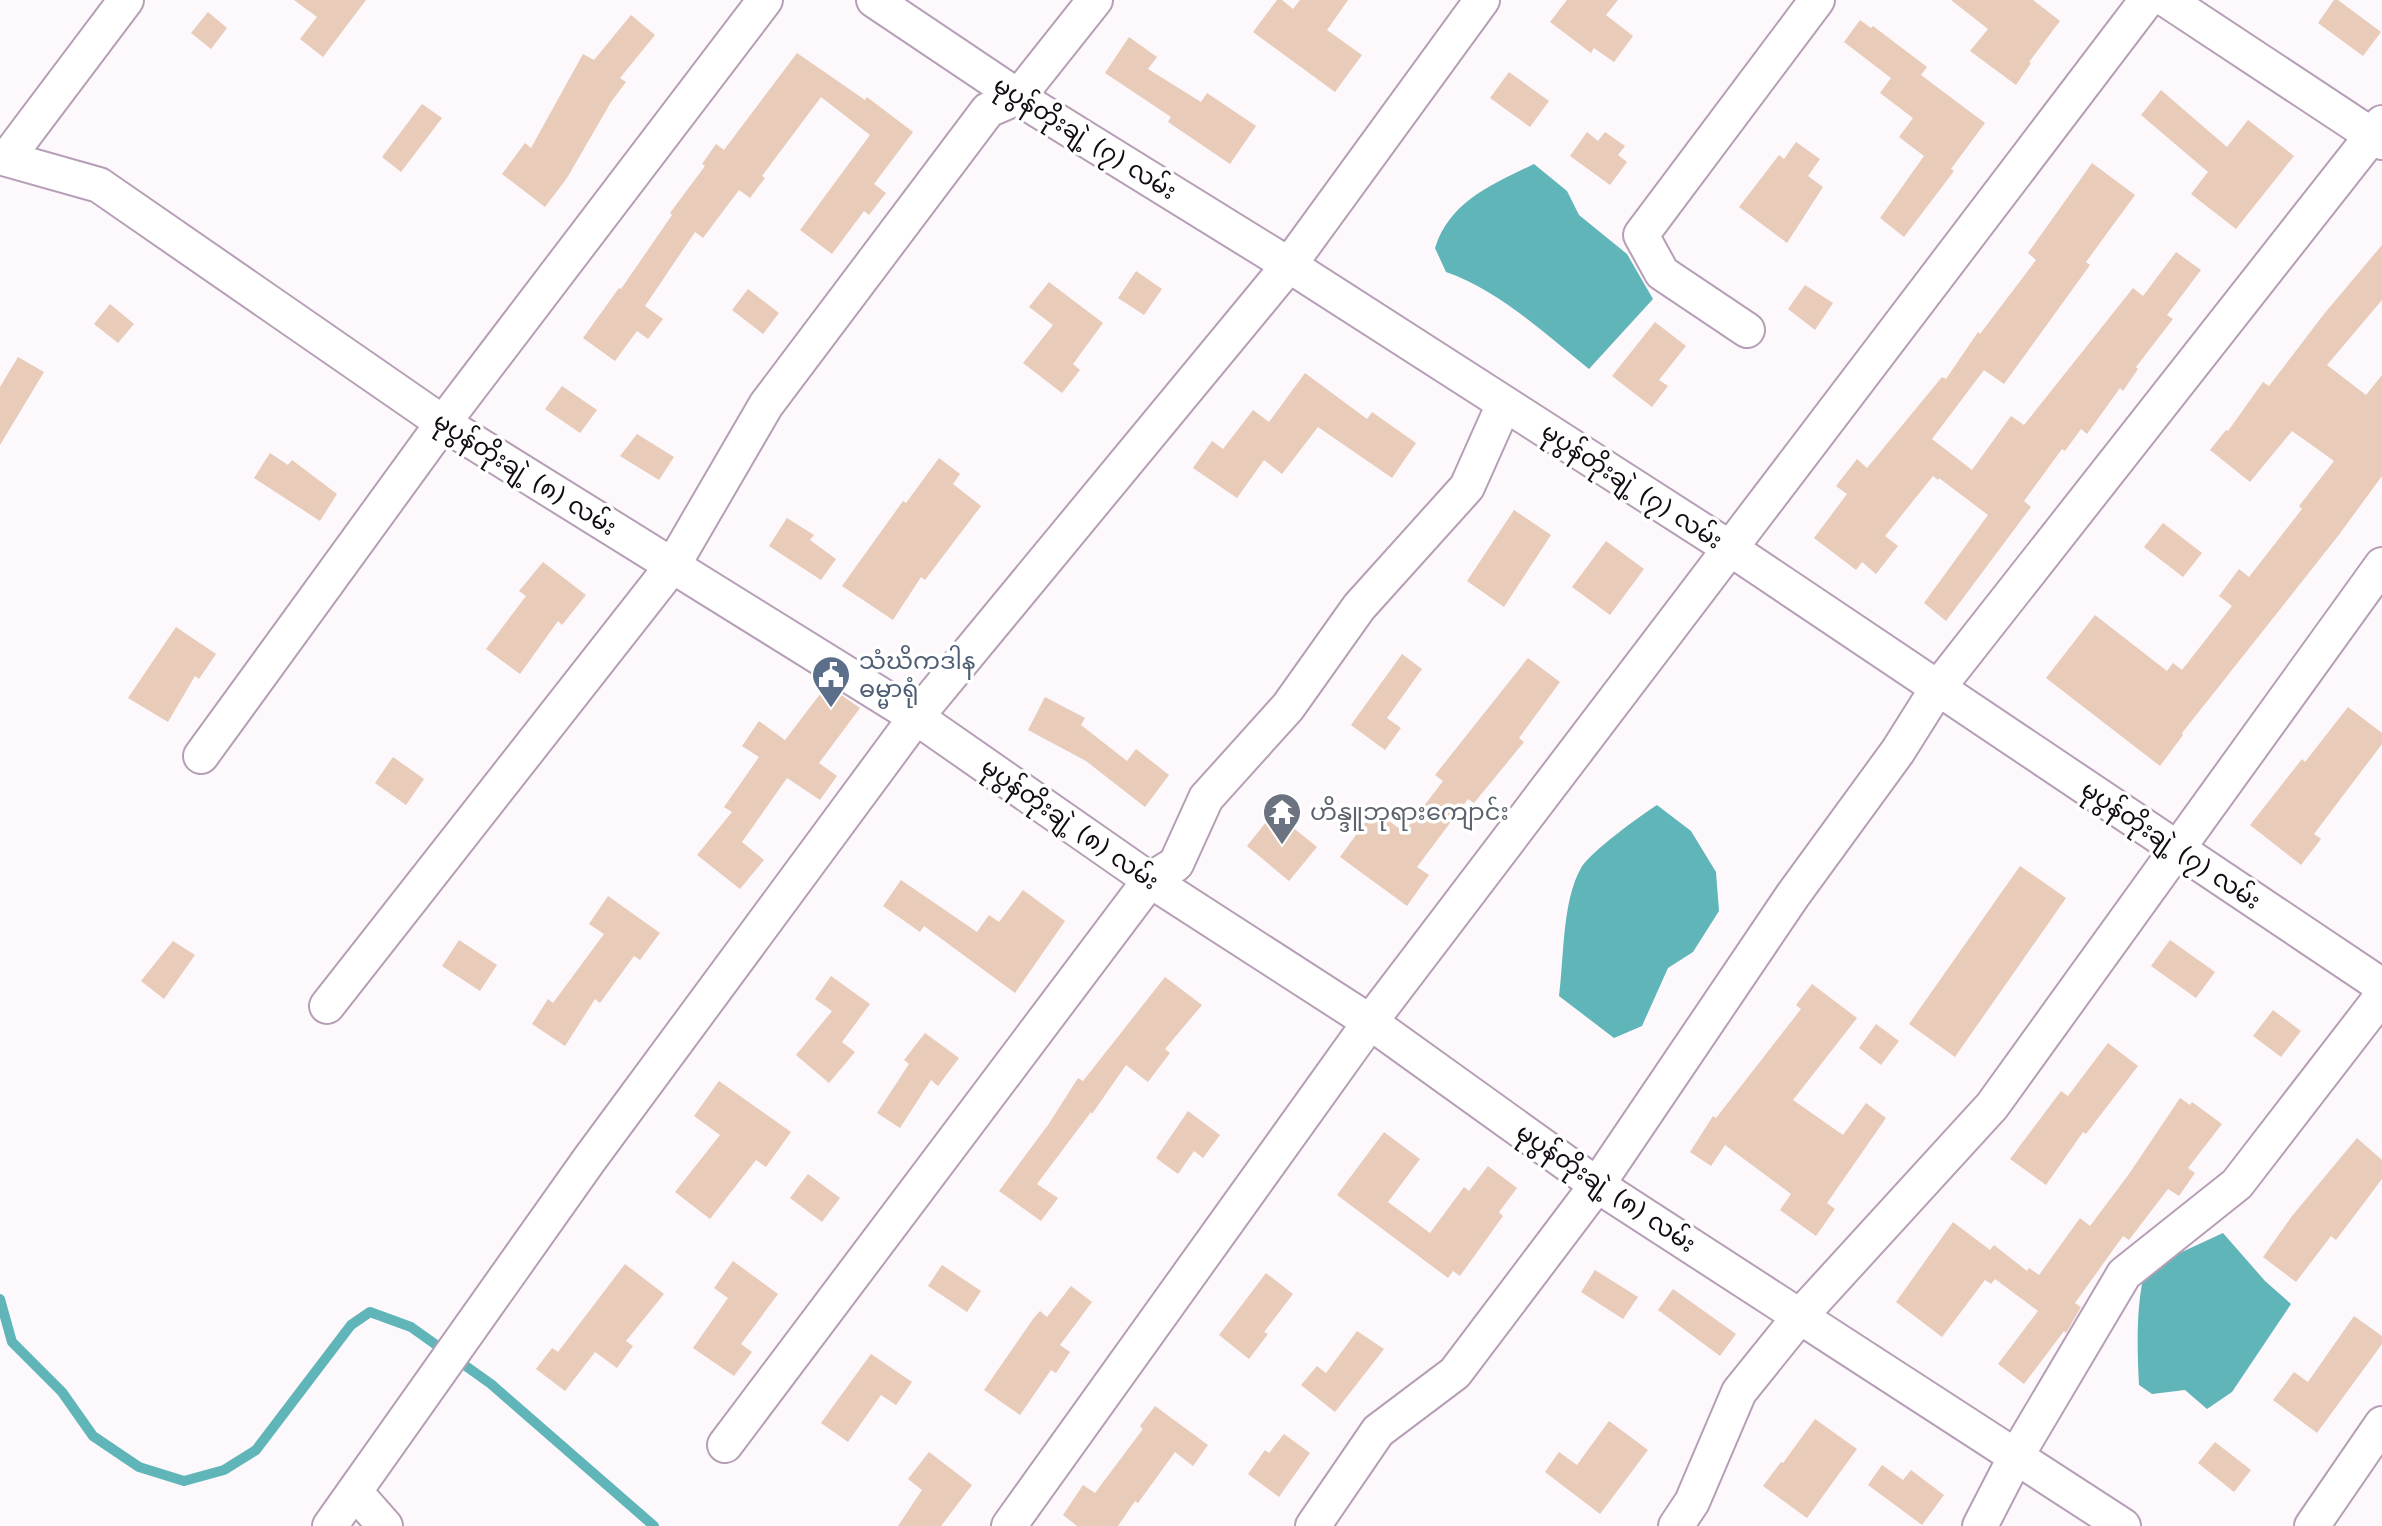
<svg xmlns="http://www.w3.org/2000/svg" width="2382" height="1526" font-family="'DejaVu Sans','Noto Sans Myanmar',sans-serif">
<style>
.water{fill:#60b5b8}
.lines{fill:none;stroke-linecap:round;stroke-linejoin:round}
.stream{stroke:#60b5b8;stroke-width:10}
.building{fill:#e8cbb8}
.street-casing{stroke:#b69fb6;stroke-width:38}
.street{stroke:#fff;stroke-width:34}
.labels{text-anchor:middle;dominant-baseline:central;stroke-width:7;stroke-linejoin:round;paint-order:stroke}
.street-label{font-size:24px;fill:#130b13;stroke:#fff}
.service-label{font-size:24px;fill:#4e5e75;stroke:#fff;text-anchor:start}
.worship-label{font-size:24px;fill:#5b616d;stroke:#fff;text-anchor:start}
</style>
<rect width="100%" height="100%" fill="#fdf8fc"/>
<g class="water">
<path d="M1534 164 1567 191 1579 215 1627 254 1653 299 1589 369C1545 334 1500 291 1446 272L1435 248C1450 201 1493 184 1534 164Z"/>
<path d="M1657 805 1691 831 1716 872 1719 911 1693 952 1668 968 1642 1026 1614 1038 1559 996C1564 959 1562 901 1581 868 1590 852 1640 816 1657 805Z"/>
<path d="M2223 1233 2265 1281 2291 1304 2232 1392 2207 1409 2185 1390 2152 1394 2139 1385C2137 1346 2136 1307 2145 1269Z"/>
</g>
<g class="lines">
<path class="stream" d="M0 1299 12 1342 62 1392 93 1436 139 1467 184 1481 224 1470 256 1450 351 1325 370 1312 411 1327 491 1384 654 1526"/>
</g>
<g class="building">
<path d="M294 0H366L323 57 300 39 317 17Z"/>
<path d="M1277 0H1282L1293 9 1300 0H1348L1327 30 1362 55 1335 92 1253 32Z"/>
<path d="M1567 0H1618L1606 15 1633 36 1614 62 1594 48 1591 53 1550 22Z"/>
<path d="M1951 0H2033L2060 21 2029 62 2031 63 2016 85 1970 51 1988 29Z"/>
<path d="M2334 0H2338L2381 32 2363 56 2318 23Z"/>
<path d="M208 12 227 28 211 49 191 33Z"/>
<path d="M631 15 655 35 620 78 626 82 611 102 567 178 545 207 502 174 525 143 531 148 583 54 594 60Z"/>
<path d="M1860 20 1871 28 1873 26 1927 67 1921 75 1985 123 1951 169 1954 171 1904 237 1880 218 1924 156 1899 137 1913 118 1880 93 1891 78 1844 42Z"/>
<path d="M1129 37 1157 57 1148 69 1201 102 1207 93 1256 126 1230 164 1168 122 1171 117 1105 73Z"/>
<path d="M797 53 865 100 867 97 913 132 874 184 886 193 869 215 864 211 832 254 800 230 870 135 821 97 762 176 765 178 750 198 739 190 703 238 695 232 645 306 663 319 648 339 637 331 615 361 583 338 619 288 621 289 672 215 670 213 705 166 702 164 716 144 724 150Z"/>
<path d="M1509 72 1549 101 1530 127 1490 98Z"/>
<path d="M2161 90 2227 147 2248 120 2294 156 2236 229 2191 194 2208 172 2141 115Z"/>
<path d="M422 104 442 118 401 172 382 157Z"/>
<path d="M1587 132 1598 141 1605 132 1625 146 1618 155 1627 162 1610 185 1570 156Z"/>
<path d="M1796 142 1820 159 1808 176 1823 187 1787 243 1739 207 1779 155 1784 159Z"/>
<path d="M2092 163 2135 195 2086 262 2090 265 2004 384 1984 370 1932 439 1972 470 2011 416 2024 425 2133 288 2143 296 2176 252 2201 270 2167 315 2173 319 2136 367 2138 369 2123 391 2120 388 2087 434 2081 429 2065 451 2062 449 2024 501 2031 507 1946 621 1924 603 1988 515 1939 478 1938 480 1933 476 1885 536 1898 546 1876 574 1862 562 1856 570 1814 538 1847 494 1836 486 1857 459 1867 468 1942 377 1946 379 1978 332 1980 334 2036 260 2028 253Z"/>
<path d="M2382 245V300L2327 365 2366 395 2382 375V476L2338 536 2182 733 2183 735 2160 766 2046 678 2095 615 2167 671 2173 663 2182 670 2232 606 2219 596 2239 569 2249 577 2302 509 2299 506 2334 461 2292 431 2250 482 2210 450 2226 430 2228 431 2263 382 2269 386 2324 314Z"/>
<path d="M1136 271 1162 289 1144 315 1118 298Z"/>
<path d="M1049 282 1103 323 1073 364 1080 370 1062 393 1023 363 1053 325 1029 307Z"/>
<path d="M1805 285 1833 303 1815 330 1788 309Z"/>
<path d="M748 289 779 313 763 334 732 310Z"/>
<path d="M110 304 134 324 118 343 94 324Z"/>
<path d="M1655 322 1686 346 1659 380 1668 386 1652 407 1612 376Z"/>
<path d="M18 357 44 372 0 445V387Z"/>
<path d="M1305 373 1367 419 1372 412 1416 443 1392 478 1318 427 1282 474 1264 460 1237 498 1193 468 1212 441 1223 449 1253 410 1269 422Z"/>
<path d="M562 386 597 410 580 433 545 409Z"/>
<path d="M637 434 674 457 659 480 620 456Z"/>
<path d="M270 453 288 465 292 460 337 494 320 521 254 478Z"/>
<path d="M939 458 960 474 953 484 981 506 925 580 921 577 893 620 842 586 903 501 906 503Z"/>
<path d="M1514 510 1551 535 1504 607 1467 581Z"/>
<path d="M787 518 814 535 810 540 836 559 821 580 769 546Z"/>
<path d="M2163 523 2202 553 2183 577 2144 547Z"/>
<path d="M1606 541 1644 569 1610 615 1572 587Z"/>
<path d="M543 562 586 595 562 625 558 621 520 674 486 649 526 596 519 591Z"/>
<path d="M176 627 216 654 199 679 195 676 168 722 128 698Z"/>
<path d="M1402 654 1422 669 1387 718 1401 728 1385 750 1351 725Z"/>
<path d="M1528 658 1560 682 1519 738 1524 742 1474 803 1468 799 1417 867 1429 875 1407 906 1340 857 1374 810 1404 832 1443 781 1435 775Z"/>
<path d="M827 685 860 708 819 763 837 776 820 800 787 778 742 842 764 860 740 889 697 855 732 812 724 807 759 757 742 746 759 721 785 740Z"/>
<path d="M1045 697 1085 718 1081 725 1127 761 1136 749 1169 775 1145 807 1086 761 1028 730Z"/>
<path d="M2348 707 2382 733V744L2314 834 2321 839 2301 865 2250 825 2302 759 2305 762Z"/>
<path d="M393 757 424 779 406 805 375 783Z"/>
<path d="M1274 812 1317 847 1289 881 1247 846Z"/>
<path d="M2020 866 2066 898 1955 1057 1909 1024Z"/>
<path d="M901 880 977 932 989 915 999 922 1023 890 1065 921 1015 993 924 926 920 932 883 906Z"/>
<path d="M608 896 660 933 640 960 634 956 600 1003 595 999 565 1046 532 1024 548 999 553 1003 604 934 589 924Z"/>
<path d="M459 940 497 965 480 991 442 966Z"/>
<path d="M2170 940 2215 972 2196 998 2151 966Z"/>
<path d="M173 941 195 955 164 999 141 981Z"/>
<path d="M831 976 870 1004 842 1042 855 1052 829 1083 796 1055 832 1011 815 999Z"/>
<path d="M1165 977 1202 1005 1165 1049 1170 1053 1148 1082 1126 1065 1092 1114 1091 1112 1037 1184 1058 1198 1041 1221 999 1191 1048 1125 1078 1078 1083 1081Z"/>
<path d="M1812 984 1857 1018 1793 1100 1843 1135 1866 1103 1886 1118 1827 1203 1835 1209 1816 1236 1780 1210 1791 1194 1725 1145 1711 1166 1690 1152 1713 1116 1716 1118 1801 1009 1796 1005Z"/>
<path d="M2273 1010 2301 1031 2281 1057 2253 1036Z"/>
<path d="M1876 1024 1899 1041 1881 1065 1859 1048Z"/>
<path d="M925 1033 959 1058 938 1086 931 1080 900 1128 877 1113 909 1064 904 1060Z"/>
<path d="M2108 1043 2138 1066 2086 1134 2083 1132 2046 1185 2010 1159 2061 1091 2068 1096Z"/>
<path d="M719 1081 791 1132 766 1167 756 1160 710 1219 675 1192 720 1135 694 1116Z"/>
<path d="M2180 1098 2190 1105 2192 1102 2222 1124 2188 1168 2195 1173 2179 1196 2168 1189 2129 1240 2123 1236 2075 1303 2081 1307 2066 1333 2064 1331 2024 1384 1998 1364 2038 1311 1995 1279 1991 1284 1985 1280 1942 1337 1896 1302 1953 1222 1990 1250 1994 1245 2027 1271 2029 1268 2039 1275 2080 1218 2090 1226 2129 1174Z"/>
<path d="M1188 1111 1220 1135 1203 1158 1194 1151 1178 1174 1156 1158Z"/>
<path d="M1384 1132 1420 1159 1388 1202 1430 1233 1464 1187 1469 1191 1488 1166 1517 1188 1499 1212 1503 1216 1460 1276 1453 1271 1448 1278 1337 1195Z"/>
<path d="M2357 1138 2382 1160V1179L2336 1240 2331 1236 2296 1282 2263 1257 2292 1216Z"/>
<path d="M808 1174 840 1198 822 1222 790 1198Z"/>
<path d="M733 1261 778 1294 741 1344 752 1352 734 1376 693 1348 728 1298 714 1288Z"/>
<path d="M625 1264 664 1294 626 1341 633 1346 617 1368 595 1352 565 1391 536 1369 552 1348 558 1352Z"/>
<path d="M942 1265 981 1291 967 1312 928 1286Z"/>
<path d="M1595 1270 1638 1297 1623 1319 1581 1292Z"/>
<path d="M1266 1273 1293 1294 1264 1332 1268 1334 1249 1359 1219 1335Z"/>
<path d="M1071 1286 1092 1302 1060 1345 1070 1352 1056 1373 1051 1370 1020 1415 984 1390 1033 1319 1040 1311 1047 1317Z"/>
<path d="M1673 1289 1736 1334 1720 1356 1658 1310Z"/>
<path d="M2354 1316 2382 1336V1344L2317 1433 2273 1400 2294 1372 2308 1382Z"/>
<path d="M1357 1331 1384 1349 1335 1412 1301 1385 1317 1366 1326 1373Z"/>
<path d="M871 1354 912 1382 896 1405 881 1395 848 1442 821 1423Z"/>
<path d="M1155 1406 1208 1445 1193 1466 1175 1452 1138 1503 1135 1501 1118 1526H1077L1063 1515 1083 1485 1095 1493 1143 1429 1140 1426Z"/>
<path d="M1815 1419 1857 1449 1807 1518 1763 1486 1781 1462 1783 1463Z"/>
<path d="M1609 1421 1648 1450 1600 1514 1545 1472 1559 1452 1577 1465Z"/>
<path d="M1284 1434 1310 1453 1279 1497 1248 1474 1265 1450 1269 1453Z"/>
<path d="M2215 1442 2251 1470 2234 1492 2198 1463Z"/>
<path d="M929 1452 972 1485 941 1526H898L922 1490 908 1479Z"/>
<path d="M1882 1465 1903 1480 1911 1470 1944 1495 1922 1525 1868 1485Z"/>
</g>
<g class="lines">
<defs>
<g id="street">
<path d="M874 0 1032 106 1289 265 1731 549 2382 986"/>
<path d="M2167 0 2382 142"/>
<path d="M0 157 99 185 443 423 916 717 1150 880 1370 1022 1597 1185 2123 1526"/>
<path d="M7 158 126 0"/>
<path d="M1747 330 1662 273 1641 235 1817 0"/>
<path d="M201 756 443 423 765 0"/>
<path d="M327 1006 673 565 766 405 988 110 1018 97 1095 0"/>
<path d="M725 1445 1150 880 1176 864 1206 798 1288 707 1359 607 1467 487 1504 404"/>
<path d="M355 1492 385 1526"/>
<path d="M330 1526 589 1160 916 717 1289 265 1482 0"/>
<path d="M1009 1526 1370 1022 2147 0"/>
<path d="M1313 1526 1378 1431 1455 1373 1597 1185 1793 895 1898 751 1937 689 2382 123"/>
<path d="M1676 1526 1692 1502 1739 1392 1801 1315 1992 1106 2382 565"/>
<path d="M1980 1526 2015 1458 2124 1274 2237 1184 2382 996"/>
<path d="M2312 1526 2382 1424"/>
</g>
</defs>
<use href="#street" class="street-casing"/>
<use href="#street" class="street"/>
</g>
<defs>
<symbol id="civic-pin" viewBox="-11 -11 22 30"><path d="M0 17L-7.5 6A9.5 9.5 0 1 1 7.5 6Z" fill="#5c6f8a" stroke="#fff"/><path d="M-.6-6.5H3V-4.5H.6V-3L4-1V1h2V6H-6V1h2V-1L-.6-3ZM-1.2 2.5V6h2.4V2.5Z" fill="#fff"/></symbol>
<symbol id="temple-pin" viewBox="-11 -11 22 30"><path d="M0 17L-7.5 6A9.5 9.5 0 1 1 7.5 6Z" fill="#6b7280" stroke="#fff"/><path d="M0-6L5-2H3V0L6.5 2.5H4V6H1.5V3h-3V6H-4V2.5H-6.5L-3 0V-2H-5Z" fill="#fff"/></symbol>
</defs>
<g fill-rule="evenodd">
<use href="#civic-pin" x="809" y="653" width="44" height="60"/>
<use href="#temple-pin" x="1260" y="790" width="44" height="60"/>
</g>
<g class="labels">
<g class="street-label">
<text transform="translate(1085 138) rotate(32)">မုပွန်တိုးချဲ့ (၇) လမ်း</text>
<text transform="translate(525 474) rotate(32)">မုပွန်တိုးချဲ့ (၈) လမ်း</text>
<text transform="translate(1632 486) rotate(33)">မုပွန်တိုးချဲ့ (၇) လမ်း</text>
<text transform="translate(1070 824) rotate(35)">မုပွန်တိုးချဲ့ (၈) လမ်း</text>
<text transform="translate(2171 845) rotate(34)">မုပွန်တိုးချဲ့ (၇) လမ်း</text>
<text transform="translate(1606 1188) rotate(34)">မုပွန်တိုးချဲ့ (၈) လမ်း</text>
</g>
<g class="service-label">
<text x="859" y="661">သံဃိကဒါန<tspan x="859" dy="28">ဓမ္မာရုံ</tspan></text>
</g>
<g class="worship-label">
<text x="1310" y="812">ဟိန္ဒူဘုရားကျောင်း</text>
</g>
</g>
</svg>
